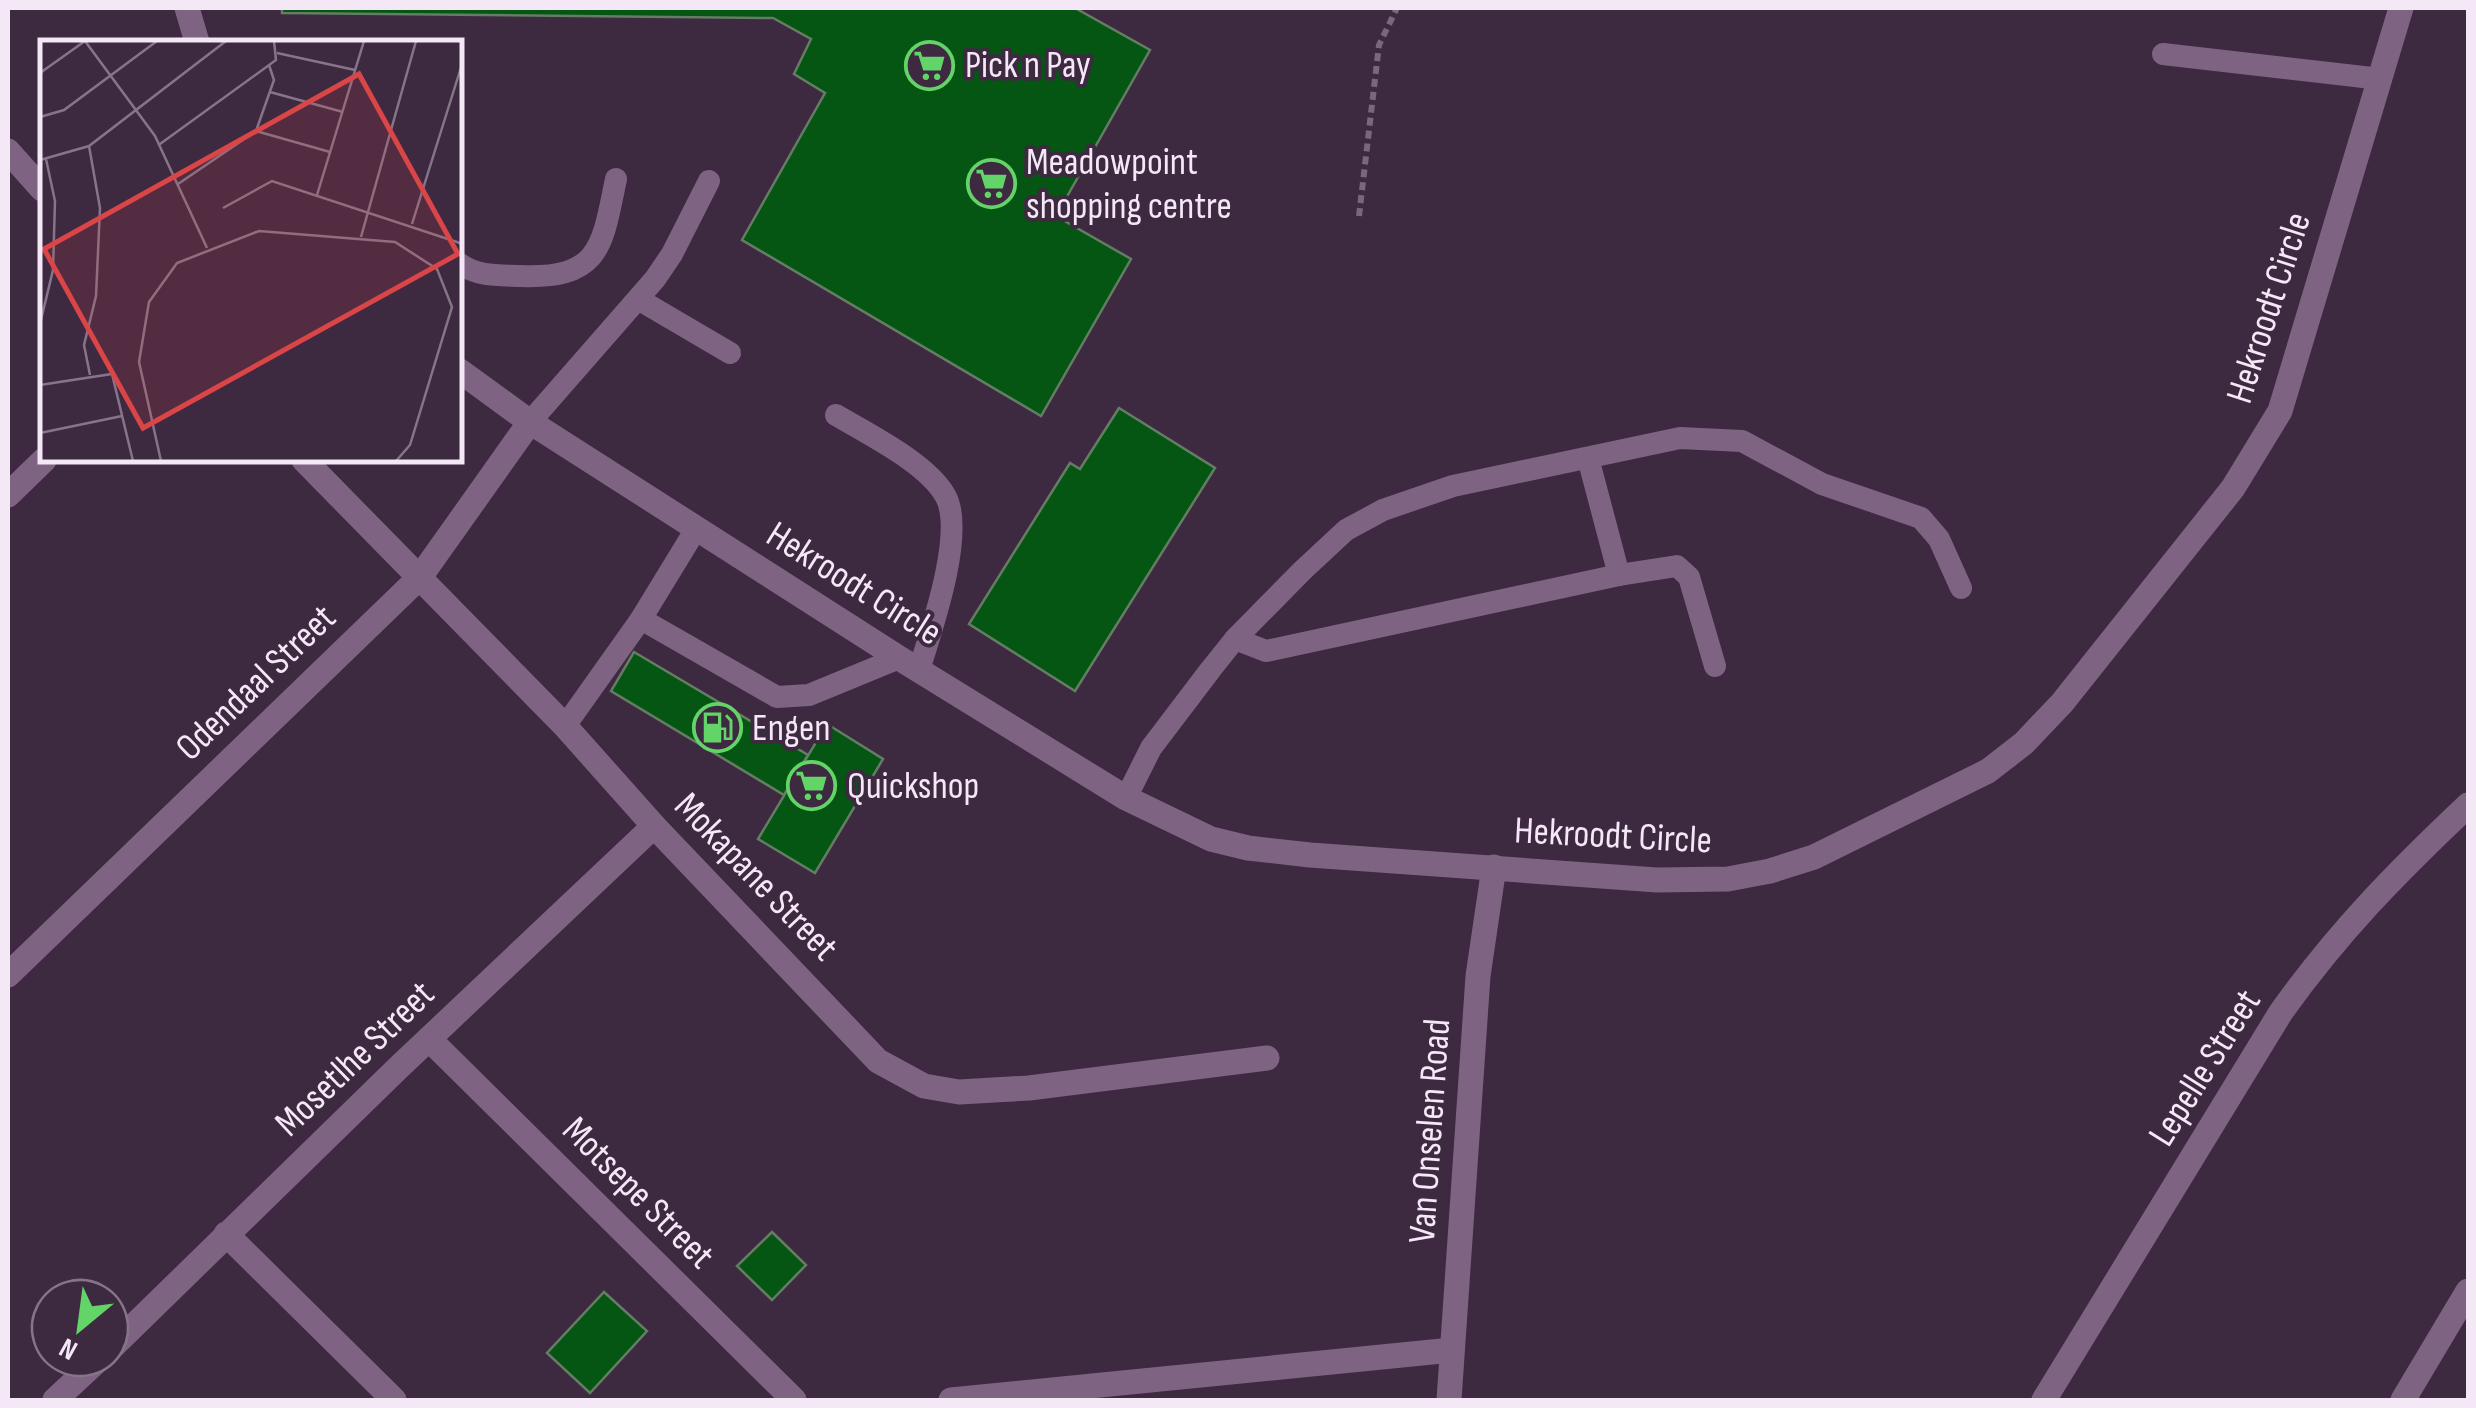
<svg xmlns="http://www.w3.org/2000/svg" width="2476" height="1408" font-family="'Sofia Sans Condensed',sans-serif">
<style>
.building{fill:#045612;stroke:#647d64;stroke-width:2.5}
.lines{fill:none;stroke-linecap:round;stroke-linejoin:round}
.path{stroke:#79687c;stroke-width:6;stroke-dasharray:8 5;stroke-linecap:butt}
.service{stroke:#7e6482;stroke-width:22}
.minor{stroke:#7e6482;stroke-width:25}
.tertiary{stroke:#7e6482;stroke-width:25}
.labels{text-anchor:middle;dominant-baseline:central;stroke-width:8;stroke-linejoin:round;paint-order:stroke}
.poi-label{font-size:38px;fill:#f4e7f6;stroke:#3d2940;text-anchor:start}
.street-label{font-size:38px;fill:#f4e7f6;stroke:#3d2940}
.inset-road{fill:none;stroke:#867589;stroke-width:2.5}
.view{fill:#da4547;fill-opacity:0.15;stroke:#da4547;stroke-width:5}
.inset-edge{fill:none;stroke:#f4e7f6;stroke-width:5}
</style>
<rect width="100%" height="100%" fill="#3d2940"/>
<g class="building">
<path d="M282 8H1075L1150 50 1056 216 1131 259 1041 416 742 240 825 93 794 74 811 39 773 18 282 13Z"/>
<path d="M1119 408 1215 468 1075 691 969 624 1070 463 1080 469Z"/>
<path d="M634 652 808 755 784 795 611 691Z"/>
<path d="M827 724 883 759 815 873 758 839Z"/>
<path d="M772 1232 806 1265 772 1300 737 1266Z"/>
<path d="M604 1292 647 1331 590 1393 547 1353Z"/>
</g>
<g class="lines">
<path class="path" d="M1359 216 1379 45 1397 8"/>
<g class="service">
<path d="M2163 54 2381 79"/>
<path d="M460 264C479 277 499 275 521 276 601 279 602 246 616 179"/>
<path d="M638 299 730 353"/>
<path d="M836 415C868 434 929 464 946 497 965 534 931 631 919 670"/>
<path d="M530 422 655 279 672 254 709 181"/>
<path d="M1588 458 1619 575"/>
<path d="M641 619 777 697 809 695 899 658"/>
<path d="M1235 639 1266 651 1619 575 1677 566 1689 577 1715 666"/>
<path d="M565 726 641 619 696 529"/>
<path d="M1126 798 1151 748 1211 669 1235 639 1302 571 1346 530 1383 510 1453 486 1680 438 1742 441 1822 484 1921 518 1939 539 1961 588"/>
</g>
<g class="minor">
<path d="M8 151 42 189"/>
<path d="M304 460 565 726 654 826 878 1061 924 1086 959 1092 1029 1088 1267 1058"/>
<path d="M8 495 44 460"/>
<path d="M429 1039 794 1400"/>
<path d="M226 1234 394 1400"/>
<path d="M110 1349 398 1068 654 826"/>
<path d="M55 1400 100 1358"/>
<path d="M951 1400 1452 1350"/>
<path d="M2044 1400 2281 1012C2339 931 2396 873 2468 805"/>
<path d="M2403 1400 2468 1291"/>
</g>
<g class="tertiary">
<path d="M187 8 197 42"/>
<path d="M460 371 530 422 899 658 1126 798 1211 839 1248 848 1310 855 1657 880 1728 879 1770 871 1814 857 1988 771 2024 743 2062 703 2233 488 2280 411 2401 8"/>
<path d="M8 975 420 577 530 422"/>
<path d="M1449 1400 1478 976 1494 867"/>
</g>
</g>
<defs>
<symbol id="supermarket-ring" viewBox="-11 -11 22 22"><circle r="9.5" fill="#3d2940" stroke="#63d468" stroke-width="1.5"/><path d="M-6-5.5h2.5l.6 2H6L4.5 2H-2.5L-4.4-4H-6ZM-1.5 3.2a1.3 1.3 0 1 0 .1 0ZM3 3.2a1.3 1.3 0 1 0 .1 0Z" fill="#63d468"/></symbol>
<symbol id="fuel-ring" viewBox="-11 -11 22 22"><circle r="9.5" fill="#3d2940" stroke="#63d468" stroke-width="1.5"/><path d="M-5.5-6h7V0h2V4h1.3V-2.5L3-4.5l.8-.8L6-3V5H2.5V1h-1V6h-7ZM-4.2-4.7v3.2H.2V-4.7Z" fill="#63d468"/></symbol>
</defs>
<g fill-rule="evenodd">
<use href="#supermarket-ring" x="902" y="38" width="55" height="55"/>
<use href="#supermarket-ring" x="964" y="156" width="55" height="55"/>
<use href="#fuel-ring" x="690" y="700" width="55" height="55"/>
<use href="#supermarket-ring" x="784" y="758" width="55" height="55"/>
</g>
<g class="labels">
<g class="poi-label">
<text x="965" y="65">Pick n Pay</text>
<text x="1026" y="162">Meadowpoint<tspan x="1026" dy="44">shopping centre</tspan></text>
<text x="752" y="728">Engen</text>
<text x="847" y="786">Quickshop</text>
</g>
<g class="street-label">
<text transform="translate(2269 308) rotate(-72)">Hekroodt Circle</text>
<text transform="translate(854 584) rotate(32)">Hekroodt Circle</text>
<text transform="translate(256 683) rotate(-44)">Odendaal Street</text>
<text transform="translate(1613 836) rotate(3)">Hekroodt Circle</text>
<text transform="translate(756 877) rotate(46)">Mokapane Street</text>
<text transform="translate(355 1059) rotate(-44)">Mosetlhe Street</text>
<text transform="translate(2205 1068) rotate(-58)">Lepelle Street</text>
<text transform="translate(1430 1131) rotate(-86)">Van Onselen Road</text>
<text transform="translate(638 1193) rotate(45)">Motsepe Street</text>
</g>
</g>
<g transform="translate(40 40)">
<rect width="422" height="422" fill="#3d2940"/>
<path class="inset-road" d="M45 1 115 96 167 208M237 13 315 30M0 33 45 1M230 52 303 72M0 77 24 70 117 1M216 91 290 112M216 91 234 40 229 25M120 104 236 20 234 1M49 106 60 168 56 256 44 305 50 335M0 120 49 106 186 1M138 144 216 91M277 155 324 1M183 168 232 141 423 204M372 184 423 21M321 197 376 1M0 284 13 230 15 161 6 119M0 345 72 334 93 421M0 393 82 376M121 421 99 322 109 262 137 223 219 191 355 202 397 229 412 267 370 405 356 421"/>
<path class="view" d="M319 34 418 214 103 388 4 209Z"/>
<rect width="422" height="422" class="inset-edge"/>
</g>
<rect width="2476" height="1408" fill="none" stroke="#f4e7f6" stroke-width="20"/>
<g transform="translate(80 1328) rotate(209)"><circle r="48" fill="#3d2940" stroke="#867589" stroke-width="2.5"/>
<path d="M0-8L18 38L0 25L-18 38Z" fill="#63d468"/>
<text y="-15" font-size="28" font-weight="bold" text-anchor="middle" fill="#f4e7f6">N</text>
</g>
</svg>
